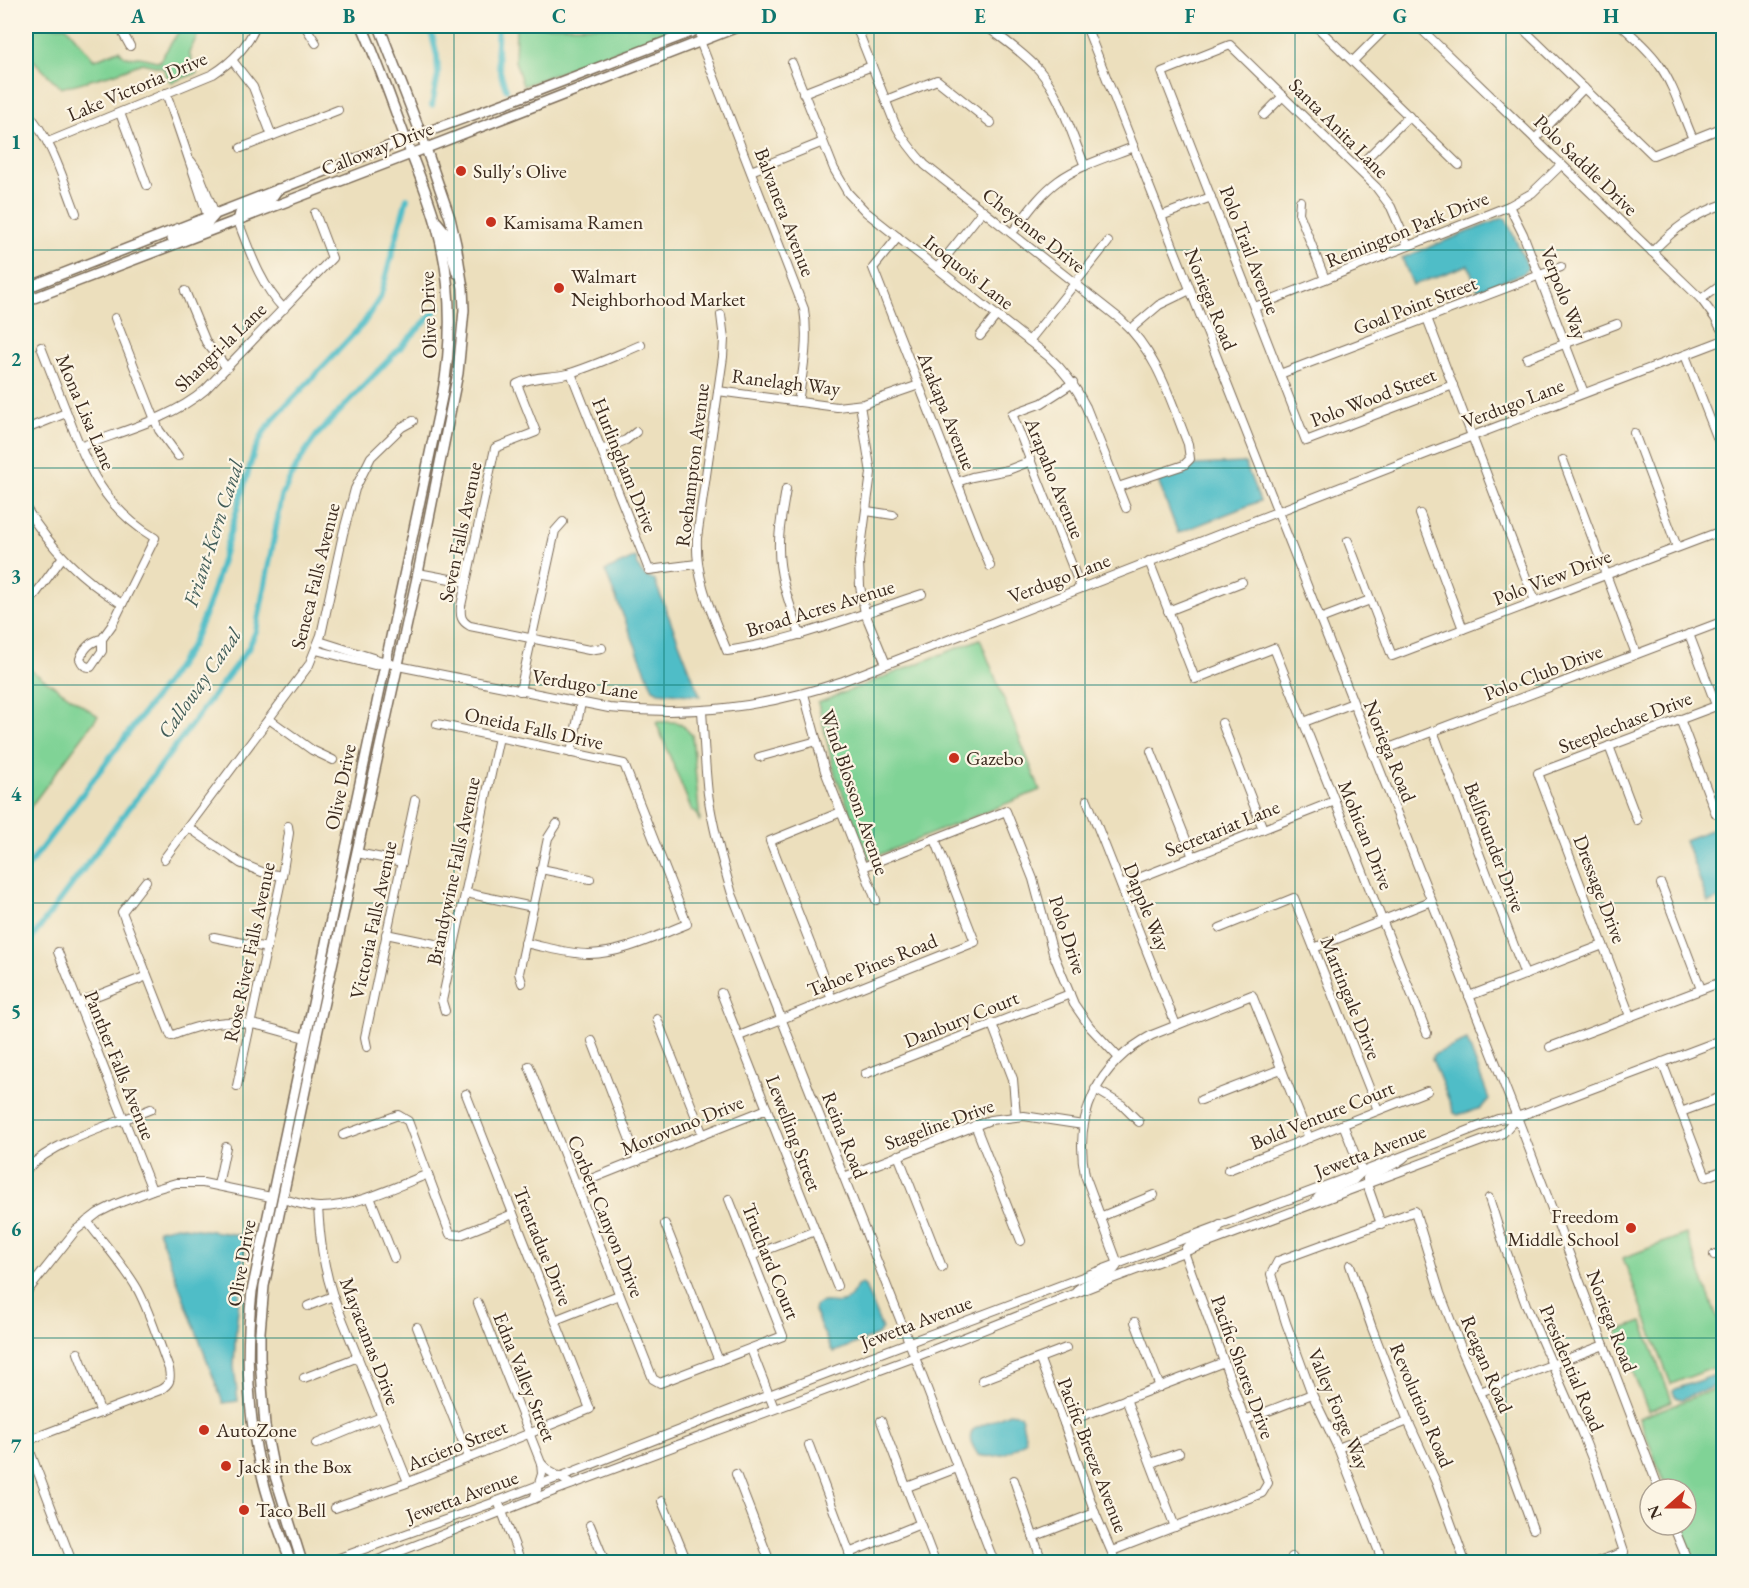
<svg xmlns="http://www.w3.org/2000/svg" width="1749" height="1588" font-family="'EB Garamond',serif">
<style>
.green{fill:#80d396;stroke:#5e7e5a;stroke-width:1.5}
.water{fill:#50bdc7;stroke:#467472;stroke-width:1.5}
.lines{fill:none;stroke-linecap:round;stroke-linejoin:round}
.canal{stroke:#50bdc7;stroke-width:6}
.minor-casing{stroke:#796956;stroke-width:10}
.major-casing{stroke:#796956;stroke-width:12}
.minor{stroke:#fff;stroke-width:8}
.major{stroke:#fff;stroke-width:9}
.grid{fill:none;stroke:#0f766e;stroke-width:1.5;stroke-opacity:0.55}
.poi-dot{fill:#c8321e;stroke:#fcf5e5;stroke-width:2}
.labels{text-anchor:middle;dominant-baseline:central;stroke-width:4.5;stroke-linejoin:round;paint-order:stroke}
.street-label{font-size:20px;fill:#3b2a1e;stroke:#fcf5e5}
.poi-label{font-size:20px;fill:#3b2a1e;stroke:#fcf5e5;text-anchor:start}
.water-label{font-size:21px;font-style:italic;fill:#425d59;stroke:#fcf5e5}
.neatline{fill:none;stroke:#0f766e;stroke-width:2}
.grid-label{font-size:20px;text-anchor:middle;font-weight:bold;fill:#0f766e}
</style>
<rect width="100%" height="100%" fill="#fcf5e5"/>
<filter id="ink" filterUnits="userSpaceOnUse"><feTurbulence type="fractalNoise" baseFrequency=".0167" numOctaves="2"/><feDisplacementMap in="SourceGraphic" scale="12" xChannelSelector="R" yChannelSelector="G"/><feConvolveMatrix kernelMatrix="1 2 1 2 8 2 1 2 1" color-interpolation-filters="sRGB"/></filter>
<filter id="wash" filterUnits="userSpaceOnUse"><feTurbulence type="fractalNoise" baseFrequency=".008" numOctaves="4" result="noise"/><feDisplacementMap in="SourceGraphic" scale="24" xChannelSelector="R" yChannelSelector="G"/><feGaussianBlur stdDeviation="1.35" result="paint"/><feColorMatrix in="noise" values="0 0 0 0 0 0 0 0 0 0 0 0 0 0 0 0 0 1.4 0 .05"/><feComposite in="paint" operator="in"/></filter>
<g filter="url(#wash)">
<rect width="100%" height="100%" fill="#ecdfbd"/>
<g class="green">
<path d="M26 26H66L94 60 119 50C125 59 129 57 138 57 144 57 152 60 159 62L179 31 174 26H202L189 53 197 73 172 82 169 80 163 68 142 63 116 73 61 88 26 53Z"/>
<path d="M516 26H683L523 86 515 61Z"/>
<path d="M457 321H459C456 388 437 454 424 519L422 518V512L452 369Z"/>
<path d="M980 639 1040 790 869 859 835 774 818 703Z"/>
<path d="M26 667 98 716 26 813Z"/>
<path d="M656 722C666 722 679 720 685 728 688 730 689 733 692 735L700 822 695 811H692Z"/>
<path d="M1686 1234 1723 1333V1364L1671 1384 1623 1258Z"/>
<path d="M1642 1322 1672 1401 1648 1411 1617 1331Z"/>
<path d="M1723 1386V1562H1695L1680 1525H1686V1489H1667L1639 1418Z"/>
</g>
<g class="water">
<path d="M1503 218 1506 219 1528 267 1525 273 1478 290 1468 265 1413 285 1402 258Z"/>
<path d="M1245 463 1260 501 1178 533 1158 481 1173 475 1185 473 1194 465Z"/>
<path d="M636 557C637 567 643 579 654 579L700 696 659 692 653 689 605 571Z"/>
<path d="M1723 825V897L1708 903 1685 840Z"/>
<path d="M1467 1040 1489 1099 1481 1108 1458 1115 1454 1113 1432 1059 1433 1055Z"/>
<path d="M177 1226 246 1236 236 1328 234 1366 238 1401 223 1403 158 1230Z"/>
<path d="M862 1284 865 1286 882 1329 878 1335 834 1352 831 1349 814 1311 815 1306C828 1293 843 1317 857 1286Z"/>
<path d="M1723 1372V1383L1682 1399C1677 1398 1674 1397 1673 1391L1676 1389Z"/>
<path d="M1009 1413 1017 1414 1021 1416 1026 1440C1012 1452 997 1460 978 1455 973 1446 966 1438 974 1429Z"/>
</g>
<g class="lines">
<g class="canal">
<path d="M430 26 437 56 438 75 432 105"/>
<path d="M498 26C496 52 496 63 506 89"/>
<path d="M26 869 169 679 192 645 210 601 254 452 264 432 273 420 363 324 380 298 407 198"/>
<path d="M26 946 248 649 256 631 282 496C291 474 303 454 317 435L439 307"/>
</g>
</g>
</g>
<g filter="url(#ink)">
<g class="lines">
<defs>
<g id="minor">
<path d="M119 26 130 46"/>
<path d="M305 26 316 43"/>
<path d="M723 26 701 35 700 41 804 309C809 341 803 371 798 402"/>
<path d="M856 26 895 124C903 139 913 152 925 165L1120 319C1157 352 1170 399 1188 444L1190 459 1184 465 1118 487"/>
<path d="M986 26C1004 40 1024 53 1039 70 1062 97 1071 134 1085 166"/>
<path d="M1086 26 1517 1117 1659 1489"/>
<path d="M1316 26 1459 165"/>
<path d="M1418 26 1701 299 1715 318 1724 334"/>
<path d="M1520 26 1653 155 1724 127"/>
<path d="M1622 26C1634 37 1648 49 1658 63 1674 85 1682 114 1693 139"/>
<path d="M1721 26 1724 31"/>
<path d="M858 32 874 26"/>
<path d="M232 60 253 87 272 136"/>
<path d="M1353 61 1388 26"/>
<path d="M792 63 834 169 848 193 866 212 1048 356C1065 371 1076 387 1086 407L1126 508"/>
<path d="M166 93C181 134 194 175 208 217"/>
<path d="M803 93 872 66"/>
<path d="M886 100 937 80 991 123"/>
<path d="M26 111C52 140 62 177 76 213"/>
<path d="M120 113 147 185"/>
<path d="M1264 115 1283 96"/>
<path d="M1535 139 1584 88"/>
<path d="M48 142 213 74C232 62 247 47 256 26"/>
<path d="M241 148 338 110"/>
<path d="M191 161 198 171 215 214"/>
<path d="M1357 168 1409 116"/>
<path d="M751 171 823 142"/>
<path d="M1300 201 1299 213 1325 279"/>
<path d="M1509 206 1523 234 1584 393"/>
<path d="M1161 216 1211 197"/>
<path d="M238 221C250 252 260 284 284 309"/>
<path d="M1012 233C1026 215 1039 195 1058 181 1080 165 1108 157 1134 147"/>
<path d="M898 237 873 268 990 566"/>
<path d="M1408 246 1391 207 1376 187 1230 45 1162 72 1306 441 1453 385"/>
<path d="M1652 252C1676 227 1691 216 1724 204"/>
<path d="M937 268 983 210"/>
<path d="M185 291 206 342 227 368"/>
<path d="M1701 299 1724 282"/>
<path d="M1255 307 1509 206 1532 193 1561 165"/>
<path d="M721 315 724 339 723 357 697 538C695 580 712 613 727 651 794 641 858 615 922 594"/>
<path d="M115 318 159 430 178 456"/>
<path d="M1427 318 1535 601"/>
<path d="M1131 329 1159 305 1190 290"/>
<path d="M980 336 997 315"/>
<path d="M1029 341 1108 242"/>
<path d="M41 347C50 370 59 393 68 416 88 468 104 508 155 538L112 625 102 639V651L91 667C84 667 82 664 80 659 84 648 91 641 102 639"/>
<path d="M1685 355 1724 455"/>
<path d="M1527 358 1617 324"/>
<path d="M571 373 649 570 697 564"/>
<path d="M1280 374 1561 267"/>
<path d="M1073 383 1042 403 1012 414 1081 588"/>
<path d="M718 391 837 407 864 404 919 385"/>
<path d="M860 405 871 473 859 562 860 586 865 613 886 664"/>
<path d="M26 429 66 413"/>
<path d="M1634 433 1677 547"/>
<path d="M80 447C121 431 171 419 205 390L332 258 315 213"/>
<path d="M602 450 626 440 636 432"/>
<path d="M1563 460 1636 654"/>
<path d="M957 482 972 477 1008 470 1031 461"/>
<path d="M786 489C783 509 778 529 779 549 779 579 791 607 800 635"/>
<path d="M26 508C51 549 81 579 122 604"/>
<path d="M867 511 893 515"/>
<path d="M1420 514 1463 629"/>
<path d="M1348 541 1392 656 1724 530"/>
<path d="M1149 561 1195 679 1274 648 1427 1033"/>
<path d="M418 573 466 582"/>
<path d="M26 607 62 558"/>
<path d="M1168 611 1242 582"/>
<path d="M1320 619 1370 600"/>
<path d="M1689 634 1716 705"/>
<path d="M319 641 398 666 609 708C691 716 765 708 843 681L1436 450 1724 340"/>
<path d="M602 648 589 650 470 626C461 621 460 616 461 606L495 448 536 432 517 384C533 376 550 378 567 374 592 367 617 355 641 345"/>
<path d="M316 650 374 665 383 663"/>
<path d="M520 691 555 531 563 522"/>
<path d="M804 694 825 771 876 900"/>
<path d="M702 711C704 739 705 767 708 794 713 829 722 861 732 894L909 1342 994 1562"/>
<path d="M269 719 312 750 333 760"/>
<path d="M1680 719 1716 814"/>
<path d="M1304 722 1353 703"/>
<path d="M1222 723 1263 829"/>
<path d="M437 724 624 764 687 924C656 936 624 953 589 954 568 954 546 947 525 943"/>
<path d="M1433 731 1525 975"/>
<path d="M1609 746 1637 820"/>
<path d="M1151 751 1193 857"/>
<path d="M571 753 581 703"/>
<path d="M1373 754 1724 621"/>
<path d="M759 757 817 741"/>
<path d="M1087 800 1176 1025"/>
<path d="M188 827 240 863 262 872 282 876"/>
<path d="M357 853 402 862"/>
<path d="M164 859 309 665 321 635 343 534 355 489 371 457 402 427 413 421"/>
<path d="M863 867 1006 811 1033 879 1053 953 1074 1004 1090 1027 1119 1058"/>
<path d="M541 869 590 879"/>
<path d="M146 881 122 912 171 1036C228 1013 249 1022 305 1038"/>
<path d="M1661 884 1701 989"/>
<path d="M1121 885 1335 801"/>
<path d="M466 893 533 907"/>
<path d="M1220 928 1294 898 1378 1110"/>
<path d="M386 934 454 948"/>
<path d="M214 937 267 948"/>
<path d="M1314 948 1431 901"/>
<path d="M58 952 152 1190"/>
<path d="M522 983 519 973 548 838 557 824"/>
<path d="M721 993 837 1286"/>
<path d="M1469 996 1603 945"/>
<path d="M832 999 770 841 841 812"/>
<path d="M78 1003 147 976"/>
<path d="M445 1011 442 1001 499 737"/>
<path d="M1630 1016 1538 773 1724 703"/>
<path d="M657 1019 703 1135"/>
<path d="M992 1024 1013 1079 1016 1116"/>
<path d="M739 1036 975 942 935 839"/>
<path d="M592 1041 638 1161"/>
<path d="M367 1047 365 1037 415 800"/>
<path d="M1550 1047 1724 981"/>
<path d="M1662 1062 1706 1177 1724 1170"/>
<path d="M529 1066 653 1379 660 1383 783 1336 729 1199"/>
<path d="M865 1074 1070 994"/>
<path d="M237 1086 282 876 289 833 288 826"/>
<path d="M1095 1089 1122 1105 1139 1122"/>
<path d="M1201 1100 1281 1069"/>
<path d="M1681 1112 1724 1096"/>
<path d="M975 1125 1021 1241"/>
<path d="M343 1135 398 1115 408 1121 450 1234 460 1235 513 1214"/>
<path d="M898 1155 942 1267"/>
<path d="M26 1170C55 1140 112 1125 151 1109"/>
<path d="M1228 1170 1427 1091"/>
<path d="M844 1177 990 1120 1024 1116 1083 1125"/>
<path d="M218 1185 226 1147"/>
<path d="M576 1185 767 1109"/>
<path d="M370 1197 394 1258"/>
<path d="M1489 1198 1504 1245 1526 1305 1581 1431 1597 1471 1624 1552 1596 1562"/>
<path d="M282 1199C293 1201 307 1207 319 1207 351 1208 398 1186 428 1174"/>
<path d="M1314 1202 1322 1193 1354 1180 1362 1172 1343 1124"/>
<path d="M318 1207C320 1239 323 1265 333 1296L408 1482"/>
<path d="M1100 1217 1154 1195"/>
<path d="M665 1224 719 1361"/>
<path d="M1381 1224 1367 1184V1178C1380 1169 1395 1167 1406 1156"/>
<path d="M1714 1255 1724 1251"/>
<path d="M751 1256 815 1231"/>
<path d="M1350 1265 1372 1328 1408 1421 1436 1482 1464 1559"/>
<path d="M1077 1290C1089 1279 1111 1279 1118 1264L1085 1175C1073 1115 1098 1064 1152 1035L1252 995 1309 1138"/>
<path d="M26 1293 76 1230 98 1213 114 1205 152 1190 176 1183H203L271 1197"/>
<path d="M478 1303 541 1463 542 1474 534 1499"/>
<path d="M308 1306 333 1296"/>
<path d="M555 1320 619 1295"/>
<path d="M1135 1322 1160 1387"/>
<path d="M417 1327 469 1457"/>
<path d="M751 1349 774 1408"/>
<path d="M78 1353 101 1413"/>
<path d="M1040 1360 1064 1423 1095 1513 1116 1562"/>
<path d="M304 1378 358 1357"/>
<path d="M982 1380 1066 1348"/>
<path d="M1480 1392 1604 1345"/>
<path d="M1126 1399 1175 1527"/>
<path d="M1245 1420 1312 1394"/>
<path d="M881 1421 935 1562"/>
<path d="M1064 1423 1224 1362"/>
<path d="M26 1441 160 1390C170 1384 171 1380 169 1369 159 1343 151 1315 138 1290 124 1265 104 1244 87 1221"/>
<path d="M26 1441 72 1562"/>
<path d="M316 1444 381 1417"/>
<path d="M809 1445 853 1562"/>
<path d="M1338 1448 1408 1421"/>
<path d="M541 1463 549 1471 572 1484"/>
<path d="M1151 1463 1179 1453"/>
<path d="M736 1474 770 1562"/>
<path d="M1014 1480 1042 1562"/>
<path d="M907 1487 957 1468"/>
<path d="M498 1501 521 1562"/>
<path d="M662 1501 687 1562"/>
<path d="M335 1508 404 1484 590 1409 466 1094"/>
<path d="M590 1525 605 1562"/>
<path d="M1673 1525 1688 1562"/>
<path d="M1033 1537 1095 1513"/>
<path d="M1112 1551 1262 1493 1268 1483 1184 1252C1188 1239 1203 1241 1214 1234 1216 1232 1219 1228 1220 1225"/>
<path d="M849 1553 920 1524"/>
<path d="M1292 1557 1295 1562"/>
<path d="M328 1562 498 1501 769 1395 1362 1172 1498 1119 1517 1117 1724 1039"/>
<path d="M373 1562 554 1491 915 1357 1101 1283 1503 1133 1517 1117"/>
<path d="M1383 1562 1338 1448 1312 1394 1286 1323 1271 1274 1278 1261 1415 1211 1440 1293 1463 1353 1500 1438 1533 1529"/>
</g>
<g id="major">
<path d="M238 221 240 213 271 199 278 189"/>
<path d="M437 222 446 233 457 273"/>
<path d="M172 239 207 224 214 216"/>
<path d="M26 288 405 140 516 99 707 26"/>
<path d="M26 301 411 154 740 26"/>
<path d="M291 1562C281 1535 270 1508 263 1479 247 1417 245 1355 252 1291L442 397C453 339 452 281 436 224 428 194 415 166 405 137 391 100 378 62 362 26"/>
<path d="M302 1562 275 1476 265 1426 260 1358V1332L264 1286 317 1034 418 573 458 373 464 310 463 288 456 244 450 218 421 134 379 26"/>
</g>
</defs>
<use href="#minor" class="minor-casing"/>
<use href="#major" class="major-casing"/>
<use href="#minor" class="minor"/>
<use href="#major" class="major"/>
</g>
</g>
<path class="grid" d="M243 26V1562M454 26V1562M664 26V1562M874 26V1562M1085 26V1562M1295 26V1562M1506 26V1562M26 250H1724M26 468H1724M26 685H1724M26 903H1724M26 1120H1724M26 1338H1724"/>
<g class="poi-dot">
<circle cx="461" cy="171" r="6"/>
<circle cx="491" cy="222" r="6"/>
<circle cx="559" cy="288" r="6"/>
<circle cx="954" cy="758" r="6"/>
<circle cx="1631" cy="1228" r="6"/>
<circle cx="204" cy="1430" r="6"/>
<circle cx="226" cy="1466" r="6"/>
<circle cx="244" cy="1510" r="6"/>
</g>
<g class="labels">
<g class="street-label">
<text transform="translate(137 86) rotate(-23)">Lake Victoria Drive</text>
<text transform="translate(1339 128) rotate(45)">Santa Anita Lane</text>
<text transform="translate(377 148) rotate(-21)">Calloway Drive</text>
<text transform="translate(1586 165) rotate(44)">Polo Saddle Drive</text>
<text transform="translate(785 212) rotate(69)">Balvanera Avenue</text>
<text transform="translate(1407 229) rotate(-22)">Remington Park Drive</text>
<text transform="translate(1034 230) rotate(38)">Cheyenne Drive</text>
<text transform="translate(1250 250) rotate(69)">Polo Trail Avenue</text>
<text transform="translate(969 272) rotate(38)">Iroquois Lane</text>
<text transform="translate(1564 293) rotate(69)">Verpolo Way</text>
<text transform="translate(1211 299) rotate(68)">Noriega Road</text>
<text transform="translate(1415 305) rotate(-21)">Goal Point Street</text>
<text transform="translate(428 315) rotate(-92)">Olive Drive</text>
<text transform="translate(220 347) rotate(-44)">Shangri-la Lane</text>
<text transform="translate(786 382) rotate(7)">Ranelagh Way</text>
<text transform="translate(1373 397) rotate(-21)">Polo Wood Street</text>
<text transform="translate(1513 403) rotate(-21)">Verdugo Lane</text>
<text transform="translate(947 411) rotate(68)">Atakapa Avenue</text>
<text transform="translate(86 412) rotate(67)">Mona Lisa Lane</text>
<text transform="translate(625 465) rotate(68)">Hurlingham Drive</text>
<text transform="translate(692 465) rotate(-83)">Roehampton Avenue</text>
<text transform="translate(1055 478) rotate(68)">Arapaho Avenue</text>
<text transform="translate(460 532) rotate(-78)">Seven Falls Avenue</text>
<text transform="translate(315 576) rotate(-76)">Seneca Falls Avenue</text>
<text transform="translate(1552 577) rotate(-21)">Polo View Drive</text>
<text transform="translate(1059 578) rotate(-21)">Verdugo Lane</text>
<text transform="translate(820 608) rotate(-17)">Broad Acres Avenue</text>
<text transform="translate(1543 672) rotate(-21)">Polo Club Drive</text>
<text transform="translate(585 684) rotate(9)">Verdugo Lane</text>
<text transform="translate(1625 722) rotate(-21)">Steeplechase Drive</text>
<text transform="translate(534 728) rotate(12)">Oneida Falls Drive</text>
<text transform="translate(1390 751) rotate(68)">Noriega Road</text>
<text transform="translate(340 787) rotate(-78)">Olive Drive</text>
<text transform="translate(855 792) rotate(71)">Wind Blossom Avenue</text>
<text transform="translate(1222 828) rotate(-22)">Secretariat Lane</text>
<text transform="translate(1366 835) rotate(68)">Mohican Drive</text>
<text transform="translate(1495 847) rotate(69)">Bellfounder Drive</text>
<text transform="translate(453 871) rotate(-78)">Brandywine Falls Avenue</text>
<text transform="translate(1600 889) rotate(69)">Dressage Drive</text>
<text transform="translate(1147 907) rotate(68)">Dapple Way</text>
<text transform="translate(373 920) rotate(-78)">Victoria Falls Avenue</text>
<text transform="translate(1068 935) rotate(72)">Polo Drive</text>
<text transform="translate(249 952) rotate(-78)">Rose River Falls Avenue</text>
<text transform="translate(872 965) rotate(-22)">Tahoe Pines Road</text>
<text transform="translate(1351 998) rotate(68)">Martingale Drive</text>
<text transform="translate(961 1019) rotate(-22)">Danbury Court</text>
<text transform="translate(120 1065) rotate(68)">Panther Falls Avenue</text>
<text transform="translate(1322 1115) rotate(-22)">Bold Venture Court</text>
<text transform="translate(939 1124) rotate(-20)">Stageline Drive</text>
<text transform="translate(682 1125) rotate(-22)">Morovuno Drive</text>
<text transform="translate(794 1133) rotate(69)">Lewelling Street</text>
<text transform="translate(845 1135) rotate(68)">Reina Road</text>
<text transform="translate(1370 1151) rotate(-21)">Jewetta Avenue</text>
<text transform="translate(606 1216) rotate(68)">Corbett Canyon Drive</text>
<text transform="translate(543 1246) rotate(68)">Trentadue Drive</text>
<text transform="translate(771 1261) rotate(68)">Truchard Court</text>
<text transform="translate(241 1263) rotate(-80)">Olive Drive</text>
<text transform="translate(1612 1321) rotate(69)">Noriega Road</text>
<text transform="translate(916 1322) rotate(-21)">Jewetta Avenue</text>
<text transform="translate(370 1341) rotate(69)">Mayacamas Drive</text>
<text transform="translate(1487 1364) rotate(67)">Reagan Road</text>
<text transform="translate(1243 1367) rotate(70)">Pacific Shores Drive</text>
<text transform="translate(1572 1368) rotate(67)">Presidential Road</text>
<text transform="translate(525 1377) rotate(68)">Edna Valley Street</text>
<text transform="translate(1422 1405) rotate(67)">Revolution Road</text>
<text transform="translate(1339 1409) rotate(67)">Valley Forge Way</text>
<text transform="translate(457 1445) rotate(-22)">Arciero Street</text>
<text transform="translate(1093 1455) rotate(69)">Pacific Breeze Avenue</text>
<text transform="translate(462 1496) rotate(-20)">Jewetta Avenue</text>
</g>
<g class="poi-label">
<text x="473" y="171">Sully's Olive</text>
<text x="503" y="222">Kamisama Ramen</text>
<text x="571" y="276">Walmart<tspan x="571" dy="23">Neighborhood Market</tspan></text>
<text x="966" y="758">Gazebo</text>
<text x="1619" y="1216" text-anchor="end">Freedom<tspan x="1619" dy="23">Middle School</tspan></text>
<text x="216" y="1430">AutoZone</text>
<text x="238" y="1466">Jack in the Box</text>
<text x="256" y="1510">Taco Bell</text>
</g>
<g class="water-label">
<text transform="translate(213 533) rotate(-72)">Friant-Kern Canal</text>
<text transform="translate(199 683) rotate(-55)">Calloway Canal</text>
</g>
</g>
<rect width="1749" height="1588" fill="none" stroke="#fcf5e5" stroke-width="66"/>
<g transform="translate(1668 1507) rotate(249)"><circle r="28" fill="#fcf5e5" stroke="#afa495" stroke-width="1.5"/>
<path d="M0-4.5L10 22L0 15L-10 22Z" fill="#c8321e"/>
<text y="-9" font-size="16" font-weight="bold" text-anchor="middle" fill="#3b2a1e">N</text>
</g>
<rect x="33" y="33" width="1683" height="1522" class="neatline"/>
<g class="grid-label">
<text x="138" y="23">A</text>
<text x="349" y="23">B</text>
<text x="559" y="23">C</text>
<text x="769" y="23">D</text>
<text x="980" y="23">E</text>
<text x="1190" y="23">F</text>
<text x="1400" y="23">G</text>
<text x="1611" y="23">H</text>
<text x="16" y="149">1</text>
<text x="16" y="366">2</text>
<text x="16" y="583">3</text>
<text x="16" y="801">4</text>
<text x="16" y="1018">5</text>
<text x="16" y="1236">6</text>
<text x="16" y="1453">7</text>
</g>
</svg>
